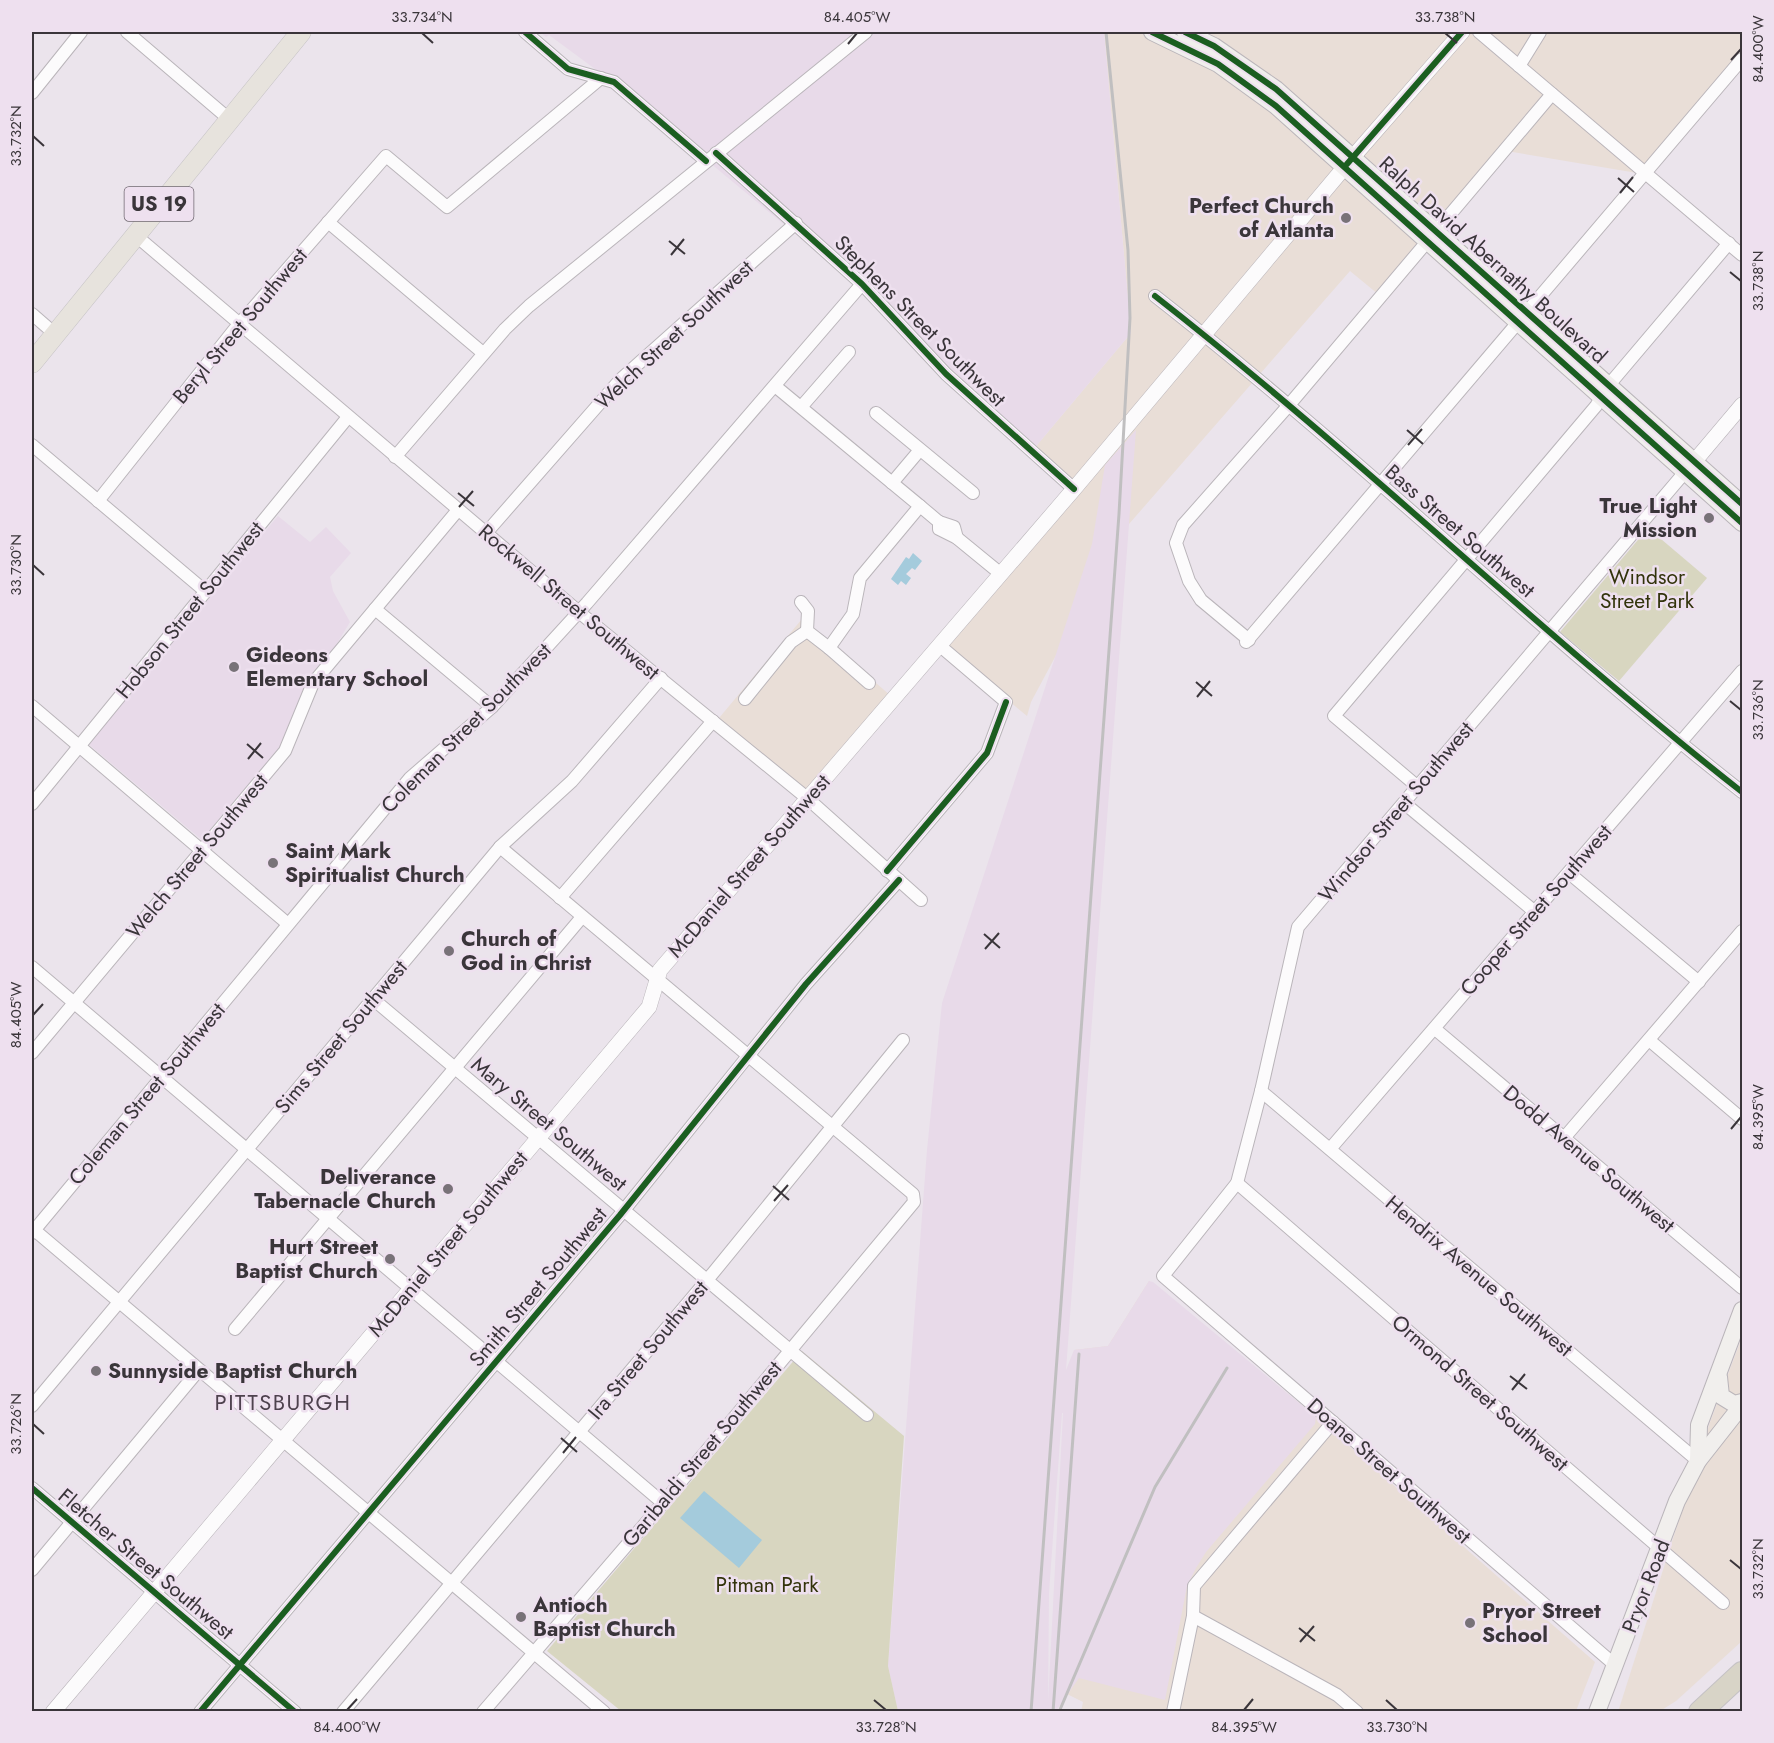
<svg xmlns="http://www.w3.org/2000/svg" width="1774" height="1743" font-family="Jost,sans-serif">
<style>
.commercial{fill:#e9ded7}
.built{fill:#e8dae9;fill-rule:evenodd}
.green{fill:#d8d6c0}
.water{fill:#a4cbdc}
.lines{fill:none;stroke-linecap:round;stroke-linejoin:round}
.minor-casing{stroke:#bab5ba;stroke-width:14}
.tertiary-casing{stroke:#bab5ba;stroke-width:16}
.secondary-casing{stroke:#bab5ba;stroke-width:18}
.primary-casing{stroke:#c5c2c5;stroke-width:21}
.motorway-casing{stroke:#c5c2c5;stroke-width:24}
.minor{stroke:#fcfbfc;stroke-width:12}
.tertiary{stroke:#fcfbfc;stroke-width:15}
.secondary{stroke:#f1efed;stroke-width:16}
.primary{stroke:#e7e3dd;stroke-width:20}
.motorway{stroke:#d8d4c7;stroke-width:22}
.rail{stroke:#c0bfc0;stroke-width:3}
.cycleway-casing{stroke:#eee0ef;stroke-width:10}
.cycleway{stroke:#1b5e20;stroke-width:6}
.ticks{fill:none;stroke:#3a353a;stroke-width:2}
.poi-dot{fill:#787278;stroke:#eee0ef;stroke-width:2}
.labels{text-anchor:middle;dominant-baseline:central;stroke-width:5;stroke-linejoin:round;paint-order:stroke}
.shield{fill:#eee0ef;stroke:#706870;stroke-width:1.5}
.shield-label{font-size:20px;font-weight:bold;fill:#3a353a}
.poi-label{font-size:21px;font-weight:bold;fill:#3a353a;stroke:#eee0ef;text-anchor:start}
.street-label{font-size:21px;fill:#3a353a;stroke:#eee0ef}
.park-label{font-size:21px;fill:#32330b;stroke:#eee0ef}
.neighbourhood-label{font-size:22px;letter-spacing:1.5px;fill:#4e424e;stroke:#eee0ef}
.neatline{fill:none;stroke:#3a353a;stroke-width:2}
.ticks-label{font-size:15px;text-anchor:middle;fill:#3a353a}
</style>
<rect width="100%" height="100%" fill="#ebe4ec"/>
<g class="commercial">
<path d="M1104 32H1742V62L1649 175 1501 150 1384 299 1350 271 1122 532 1031 702 1027 716 937 642 1069 492 1032 451 1131 333Z"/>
<path d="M802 619 891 696 804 799 714 724Z"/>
<path d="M1149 1281 1316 1417 1595 1662 1576 1711 1081 1712 1083 1702 1067 1694 1056 1711 1048 1712 1074 1350 1108 1346Z"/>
<path d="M1742 1337V1641L1676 1701 1660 1711 1618 1712 1709 1425Z"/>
</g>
<g class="built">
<path d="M540 32H1104L1131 333 1032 451 857 285 610 80 549 35 546 37Z"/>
<path d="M1136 430 1066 1370 1074 1350 1108 1346 1149 1281 1153 1282 1316 1417 1315 1424 1206 1552 1196 1568 1187 1586 1165 1700 1079 1678 1056 1711H898L888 1666 927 1150 942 1003 1092 544 1105 465ZM1062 1413H1063L1048 1702 1049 1593Z"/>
<path d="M278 516 310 542 326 527 351 553 330 577 333 591 350 622 335 647 309 680 280 747 202 840 86 742Z"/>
</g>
<g class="green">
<path d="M1648 528 1707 578 1619 681 1560 632Z"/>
<path d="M802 1351 904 1436 888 1666 898 1711H621L547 1651Z"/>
</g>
<g class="water">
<path d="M913 553 922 561 915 570 912 568 906 574 911 578 906 585 901 581 898 585 891 579 906 557 909 559Z"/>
<path d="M704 1491 762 1540 739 1568 680 1518Z"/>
</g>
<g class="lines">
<defs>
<g id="minor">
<path d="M127 32 229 119"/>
<path d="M525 32 568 69 614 82 706 161"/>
<path d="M1479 32 1742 255"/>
<path d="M1519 66 1540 32"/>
<path d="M32 93 81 32"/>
<path d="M716 153 862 284 946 374 1074 489"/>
<path d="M328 222 483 353"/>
<path d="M134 234 585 617 807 798 921 900"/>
<path d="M1155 296C1357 454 1541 634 1742 792"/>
<path d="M32 314 55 334"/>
<path d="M775 386 920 506 860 578 853 614 829 648 807 631 808 611 801 602"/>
<path d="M802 406 849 352"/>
<path d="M876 413 973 493"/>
<path d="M32 445 205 591"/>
<path d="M395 457 505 329 529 306 866 32"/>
<path d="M892 483 919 451"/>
<path d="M98 501 234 330 386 156 447 207 601 78"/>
<path d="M920 506 939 522"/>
<path d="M939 522V529L957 538 1001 574"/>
<path d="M939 522 954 527 957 538"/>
<path d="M486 533 620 380 796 223"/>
<path d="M375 609 492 707"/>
<path d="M1249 640 1201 600 1189 581 1176 543 1183 525 1289 405 1552 94"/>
<path d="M1246 642 1742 59"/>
<path d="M829 648 869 683"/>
<path d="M745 699 791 642 807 631"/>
<path d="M32 706 288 924"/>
<path d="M1418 787 1334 716 1596 406 1608 386 1729 243"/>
<path d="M1404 803 1535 912"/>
<path d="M32 804 348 417"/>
<path d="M887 871 987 753 1006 702 939 645"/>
<path d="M1569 873 1699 982"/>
<path d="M560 898 713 721"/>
<path d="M32 967 663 1503"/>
<path d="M373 999 867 1415"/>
<path d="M1435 1029 1742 1288"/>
<path d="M1649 1040 1742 1119"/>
<path d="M32 1053 285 751 313 683 458 510"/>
<path d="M1261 1091 1698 1461"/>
<path d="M1564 1138 1742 931"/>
<path d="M1330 1149 1742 671"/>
<path d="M1237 1183 1723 1603"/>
<path d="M32 1228 604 1712"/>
<path d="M32 1233 410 778 492 707 587 603 862 284"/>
<path d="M235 1329 582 917"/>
<path d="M32 1406 500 847 572 781 661 678"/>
<path d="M32 1488 295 1712"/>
<path d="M32 1570 198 1371"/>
<path d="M1193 1616 1337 1695 1357 1712"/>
<path d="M1615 1665 1163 1276 1237 1183 1261 1091 1298 927 1685 472"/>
<path d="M200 1712 620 1215 806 984 899 880"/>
<path d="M343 1712 713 1273 903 1040"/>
<path d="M483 1712 663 1503 914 1202 913 1194 500 847"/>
<path d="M1173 1712 1193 1616 1194 1586 1333 1422"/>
</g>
<g id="tertiary">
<path d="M1688 469 1742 405"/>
<path d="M53 1712 649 1007 660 970 1074 489 1359 150 1462 32"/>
</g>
<g id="secondary">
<path d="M1152 32 1218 64 1276 106 1742 523"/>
<path d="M1185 32 1214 46 1276 89 1742 504"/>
<path d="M1719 1377 1721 1396 1734 1404 1742 1402"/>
<path d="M1698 1461 1699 1425 1742 1310"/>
<path d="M1597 1712 1677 1501 1698 1461 1742 1405"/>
</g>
<path id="primary" d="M32 363 301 32"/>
<path id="motorway" d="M1700 1712 1742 1673"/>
</defs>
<use href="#minor" class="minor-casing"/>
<use href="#tertiary" class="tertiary-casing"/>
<use href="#secondary" class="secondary-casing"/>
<use href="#primary" class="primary-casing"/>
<use href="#motorway" class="motorway-casing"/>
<use href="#minor" class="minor"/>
<use href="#tertiary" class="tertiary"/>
<use href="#secondary" class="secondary"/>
<use href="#primary" class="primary"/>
<use href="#motorway" class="motorway"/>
<g class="rail">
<path d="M1031 1712 1119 514 1130 318 1128 250 1106 32"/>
<path d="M1053 1712 1079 1354"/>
<path d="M1059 1712 1155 1487 1227 1368"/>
</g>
<defs>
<g id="cycleway">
<path d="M525 32 568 69 614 82 706 161"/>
<path d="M1152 32 1218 64 1276 106 1742 523"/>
<path d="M1185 32 1214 46 1276 89 1742 504"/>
<path d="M716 153 862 284 946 374 1074 489"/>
<path d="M1347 164 1462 32"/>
<path d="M1155 296C1357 454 1541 634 1742 792"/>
<path d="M887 871 987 753 1006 702"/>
<path d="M32 1488 295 1712"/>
<path d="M200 1712 620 1215 806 984 899 880"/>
</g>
</defs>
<use href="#cycleway" class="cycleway-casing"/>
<use href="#cycleway" class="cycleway"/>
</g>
<path class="ticks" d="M422 33 433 43M1445 33 1457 43M848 44 857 33M1731 60 1741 49M33 136 44 146M1618 178 1634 192M1620 193 1633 177M669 241 685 254M671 255 684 239M1730 272 1741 281M1407 430 1423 444M1408 445 1422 429M458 493 474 506M459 507 473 491M33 565 44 575M1196 682 1212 696M1197 697 1210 681M1730 701 1741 710M247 744 263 758M248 759 261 743M984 934 1000 948M985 949 999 933M33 1015 43 1004M1731 1129 1741 1117M773 1186 789 1200M774 1201 788 1185M1510 1376 1527 1389M1512 1390 1525 1374M33 1424 44 1434M561 1438 577 1452M563 1453 576 1437M1730 1560 1741 1569M1299 1628 1315 1641M1300 1642 1314 1626M874 1700 886 1710M1386 1700 1397 1710M347 1710 357 1699M1244 1710 1253 1699"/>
<g class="poi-dot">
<circle cx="1346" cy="218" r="6"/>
<circle cx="1709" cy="518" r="6"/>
<circle cx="234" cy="667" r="6"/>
<circle cx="273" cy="863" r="6"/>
<circle cx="449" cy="951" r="6"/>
<circle cx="448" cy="1189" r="6"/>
<circle cx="390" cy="1259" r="6"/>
<circle cx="96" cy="1371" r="6"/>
<circle cx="521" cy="1617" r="6"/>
<circle cx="1470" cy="1623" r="6"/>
</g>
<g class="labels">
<rect class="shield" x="124.5" y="187" width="69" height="34" rx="4.5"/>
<g class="shield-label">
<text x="159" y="204">US 19</text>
</g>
<g class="poi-label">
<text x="1334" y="206" text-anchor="end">Perfect Church<tspan x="1334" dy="24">of Atlanta</tspan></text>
<text x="1697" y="506" text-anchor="end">True Light<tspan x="1697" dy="24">Mission</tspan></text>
<text x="246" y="655">Gideons<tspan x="246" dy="24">Elementary School</tspan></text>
<text x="285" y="851">Saint Mark<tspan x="285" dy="24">Spiritualist Church</tspan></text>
<text x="461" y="939">Church of<tspan x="461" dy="24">God in Christ</tspan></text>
<text x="436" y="1177" text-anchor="end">Deliverance<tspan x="436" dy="24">Tabernacle Church</tspan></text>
<text x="378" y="1247" text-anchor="end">Hurt Street<tspan x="378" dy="24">Baptist Church</tspan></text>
<text x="108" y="1371">Sunnyside Baptist Church</text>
<text x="533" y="1605">Antioch<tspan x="533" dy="24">Baptist Church</tspan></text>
<text x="1482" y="1611">Pryor Street<tspan x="1482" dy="24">School</tspan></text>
</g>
<g class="street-label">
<text transform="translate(1493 260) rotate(42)">Ralph David Abernathy Boulevard</text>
<text transform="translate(920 321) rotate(45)">Stephens Street Southwest</text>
<text transform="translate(240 326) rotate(-50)">Beryl Street Southwest</text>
<text transform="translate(674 335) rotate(-43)">Welch Street Southwest</text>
<text transform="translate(1460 531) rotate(41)">Bass Street Southwest</text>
<text transform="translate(569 602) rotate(40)">Rockwell Street Southwest</text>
<text transform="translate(190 610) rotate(-51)">Hobson Street Southwest</text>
<text transform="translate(466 728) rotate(-45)">Coleman Street Southwest</text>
<text transform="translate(1396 812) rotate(-50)">Windsor Street Southwest</text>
<text transform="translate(197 856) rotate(-50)">Welch Street Southwest</text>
<text transform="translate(749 866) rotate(-49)">McDaniel Street Southwest</text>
<text transform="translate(1536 910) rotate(-49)">Cooper Street Southwest</text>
<text transform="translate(341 1037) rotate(-50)">Sims Street Southwest</text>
<text transform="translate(147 1094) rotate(-50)">Coleman Street Southwest</text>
<text transform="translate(549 1124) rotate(40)">Mary Street Southwest</text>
<text transform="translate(1589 1159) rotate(40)">Dodd Avenue Southwest</text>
<text transform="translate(448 1244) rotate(-50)">McDaniel Street Southwest</text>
<text transform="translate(1479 1276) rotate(40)">Hendrix Avenue Southwest</text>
<text transform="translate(538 1287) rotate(-50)">Smith Street Southwest</text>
<text transform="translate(648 1350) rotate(-50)">Ira Street Southwest</text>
<text transform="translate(1480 1393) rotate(41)">Ormond Street Southwest</text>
<text transform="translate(702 1454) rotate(-50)">Garibaldi Street Southwest</text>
<text transform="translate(1389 1471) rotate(41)">Doane Street Southwest</text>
<text transform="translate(146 1564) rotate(40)">Fletcher Street Southwest</text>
<text transform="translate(1646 1586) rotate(-69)">Pryor Road</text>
</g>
<g class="park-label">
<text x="1647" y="577">Windsor<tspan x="1647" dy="24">Street Park</tspan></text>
<text x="767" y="1585">Pitman Park</text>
</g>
<g class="neighbourhood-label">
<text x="283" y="1402">PITTSBURGH</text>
</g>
</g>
<rect width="1774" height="1743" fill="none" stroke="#eee0ef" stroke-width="66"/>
<rect x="33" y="33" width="1708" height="1677" class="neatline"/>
<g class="ticks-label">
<text x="422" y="22">33.734°N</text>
<text x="857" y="22">84.405°W</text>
<text x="1445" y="22">33.738°N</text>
<text transform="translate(1758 49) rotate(-90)" y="5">84.400°W</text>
<text transform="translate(16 136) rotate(-90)" y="5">33.732°N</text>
<text transform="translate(1758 281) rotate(-90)" y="5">33.738°N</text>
<text transform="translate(16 565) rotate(-90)" y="5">33.730°N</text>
<text transform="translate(1758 710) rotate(-90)" y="5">33.736°N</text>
<text transform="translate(16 1015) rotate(-90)" y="5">84.405°W</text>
<text transform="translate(1758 1117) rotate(-90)" y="5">84.395°W</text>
<text transform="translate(16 1424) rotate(-90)" y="5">33.726°N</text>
<text transform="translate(1758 1569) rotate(-90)" y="5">33.732°N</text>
<text x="347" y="1732">84.400°W</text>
<text x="886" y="1732">33.728°N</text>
<text x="1244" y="1732">84.395°W</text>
<text x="1397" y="1732">33.730°N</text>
</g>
</svg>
